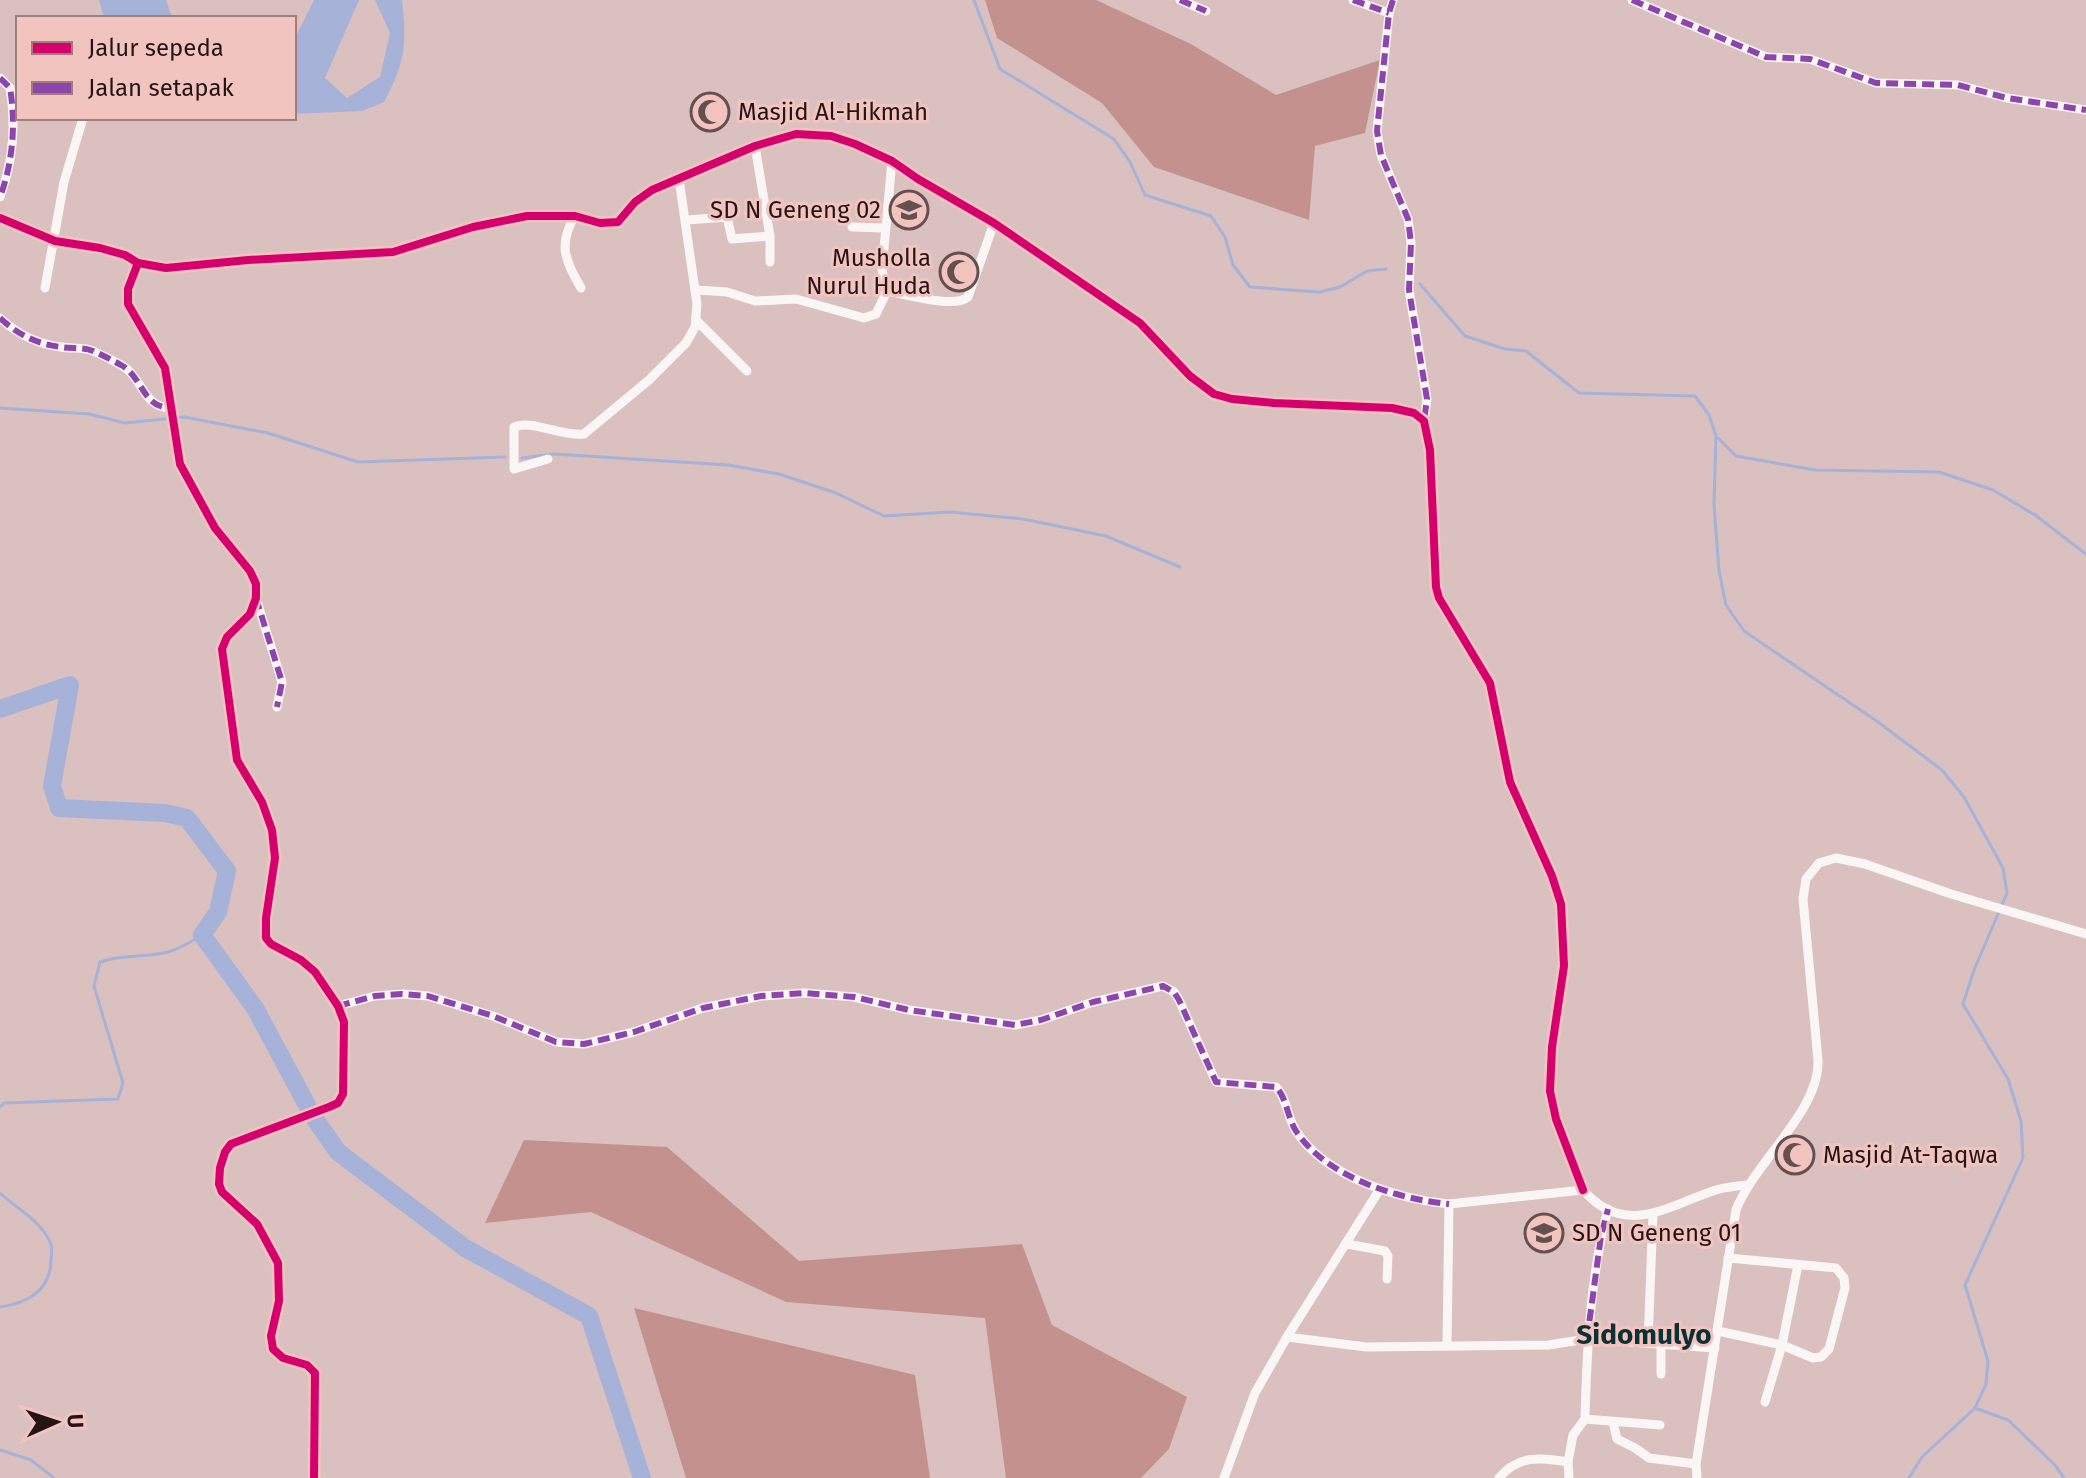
<svg xmlns="http://www.w3.org/2000/svg" width="2086" height="1478" font-family="'Fira Sans',sans-serif">
<style>
.forest{fill:#c3928f}
.water{fill:#a6b2d8}
.lines{fill:none;stroke-linecap:round;stroke-linejoin:round}
.stream{stroke:#a6b2d8;stroke-width:3}
.river{stroke:#a6b2d8;stroke-width:18}
.street{stroke:#f9f6f5;stroke-width:9}
.quiet{stroke:#8e44ad;stroke-width:6;stroke-dasharray:12 6;stroke-linecap:butt}
.cycleway-casing{stroke:#f2c4c0;stroke-width:13}
.cycleway{stroke:#d6006c;stroke-width:8}
.labels{text-anchor:middle;dominant-baseline:central;stroke-width:6;stroke-linejoin:round;paint-order:stroke}
.poi-label{font-size:24px;fill:#241413;stroke:#f2c4c0;text-anchor:start}
.quarter-label{font-size:28px;font-weight:bold;fill:#0d3033;stroke:#f2c4c0}
</style>
<rect width="100%" height="100%" fill="#dac1bf"/>
<g class="forest">
<path d="M985 0H1096L1191 44 1276 95 1380 60 1365 133 1315 146 1309 220 1154 167 1102 103 997 38Z"/>
<path d="M524 1140 667 1147 799 1261 1022 1244 1052 1325 1187 1397 1169 1449 1141 1478H1006L985 1318 786 1302 591 1212 485 1223Z"/>
<path d="M634 1308 915 1375 930 1478H686Z"/>
</g>
<g class="water">
<path d="M99 0H166L172 18H104Z"/>
<path d="M314 0H359L325 78 347 98 380 77 390 33 375 0H402C407 44 405 63 384 102L362 111 294 114V40Z"/>
</g>
<g class="lines">
<g class="stream">
<path d="M974 0 1000 69 1114 139 1130 162 1145 195 1211 216 1225 237 1233 265 1250 287 1319 292 1340 287 1367 271 1386 269"/>
<path d="M1420 284 1465 336 1505 349 1526 351 1579 393 1695 396 1709 415 1716 436 1714 505 1719 571 1726 605 1744 631 1878 722 1942 770 1964 797 2003 868 2007 893 1974 970 1963 1004 2008 1079 2021 1121 2023 1158 1965 1285 1988 1361 1986 1384 1975 1408 1922 1457 1909 1478"/>
<path d="M0 408 89 414 125 423 184 417 268 433 358 462 505 457"/>
<path d="M1718 438 1736 456 1815 470 1939 472 1993 490 2035 515 2086 554"/>
<path d="M522 458 554 454 728 465 779 474 836 493 884 516 950 512 1023 519 1106 536 1180 567"/>
<path d="M0 1107 4 1103 118 1099 123 1083 94 986 100 962C122 954 145 958 168 952 180 949 192 941 202 935"/>
<path d="M0 1193C16 1208 41 1221 50 1242 53 1247 51 1255 51 1261 50 1290 28 1303 0 1307"/>
<path d="M1975 1408 2008 1420 2055 1465 2064 1478"/>
<path d="M0 1450 31 1460 54 1478"/>
</g>
<g class="river">
<path d="M0 709 70 685 52 786 59 808 165 813 187 818 227 871 218 912 202 935 255 1008 307 1105"/>
<path d="M315 1119 338 1152 465 1248 589 1316 642 1478"/>
</g>
<g class="street">
<path d="M1180 0 1206 11"/>
<path d="M1353 0 1389 13"/>
<path d="M1393 0 1389 13 1377 131 1381 155 1408 219 1411 243 1409 290 1427 399 1424 421"/>
<path d="M1632 0 1766 57 1810 59 1876 83 1958 85 2007 98 2086 110"/>
<path d="M0 78 10 88C16 124 13 162 0 197"/>
<path d="M755 146 770 236V262"/>
<path d="M892 161 882 270 887 291C906 294 954 309 968 297L994 223"/>
<path d="M575 216C557 245 566 261 581 288"/>
<path d="M0 218 55 241 100 248 125 255 138 263 166 268 248 260 393 252 473 227 527 216H575L600 223 618 222 635 202 652 190 755 146 796 134 831 136 855 144 892 161 918 179 994 223 1140 323 1190 376 1214 394 1232 399 1274 403 1392 408 1414 413 1424 421 1430 450 1436 587 1439 598 1490 683 1510 782 1552 876 1561 904 1564 966 1552 1047 1550 1091 1556 1119 1583 1190"/>
<path d="M687 220 727 217 732 239 770 236"/>
<path d="M852 227 885 228"/>
<path d="M138 263 128 289V304L165 368 180 464 215 528 250 571 256 584V598L250 614 227 637 222 649 237 760 262 802 272 830 275 858 266 918V938L271 944 301 960 315 972 338 1006 344 1022 343 1094 338 1103 329 1107 231 1144 225 1152 220 1168 219 1184 222 1192 257 1224 278 1263 279 1301 271 1336 273 1349 283 1358 307 1365 315 1373 314 1478"/>
<path d="M45 288 64 182 83 118"/>
<path d="M696 290 727 292 755 301 796 299 864 318 876 314 887 291"/>
<path d="M0 318C18 335 37 344 61 347 71 349 83 347 93 351 102 355 112 360 121 365 143 377 142 407 170 408"/>
<path d="M697 321 747 371"/>
<path d="M548 459 514 469V427C530 419 562 437 584 434L649 380 686 343 695 327 697 304 679 179"/>
<path d="M256 598 282 682 277 707"/>
<path d="M338 1006 375 996 402 994 428 996 493 1016 556 1042 584 1044 634 1032 703 1008 761 996 805 993 854 997 909 1010 1015 1025 1041 1020 1093 1002 1163 986 1174 992 1179 1000 1216 1082 1276 1087C1287 1098 1287 1117 1296 1131 1326 1177 1397 1199 1449 1204"/>
<path d="M1608 1209C1590 1278 1587 1347 1585 1419L1660 1425"/>
<path d="M1347 1244 1385 1251 1388 1256 1387 1279"/>
<path d="M1718 1331 1782 1345 1813 1358 1821 1357 1829 1349 1845 1288 1844 1278 1836 1268 1728 1258"/>
<path d="M1287 1337 1380 1189"/>
<path d="M1648 1343 1653 1214"/>
<path d="M1447 1346 1449 1204 1583 1190C1626 1239 1669 1205 1716 1190 1726 1187 1737 1186 1747 1185"/>
<path d="M1661 1374V1344"/>
<path d="M1765 1402 1782 1345 1798 1265"/>
<path d="M1613 1422 1617 1439 1635 1448 1649 1458 1696 1464"/>
<path d="M1568 1462 1569 1478"/>
<path d="M1224 1478 1255 1393 1287 1337 1366 1347 1548 1345 1587 1339 1715 1348"/>
<path d="M1499 1478C1518 1455 1540 1457 1568 1462L1573 1435 1585 1419"/>
<path d="M1697 1478 1696 1464 1736 1210C1755 1161 1820 1111 1818 1060L1803 899 1806 879 1819 863 1836 858 1865 864 1951 894 2086 934"/>
</g>
<g class="quiet">
<path d="M1180 0 1206 11"/>
<path d="M1353 0 1389 13"/>
<path d="M1393 0 1389 13 1377 131 1381 155 1408 219 1411 243 1409 290 1427 399 1424 421"/>
<path d="M1632 0 1766 57 1810 59 1876 83 1958 85 2007 98 2086 110"/>
<path d="M0 78 10 88C16 124 13 162 0 197"/>
<path d="M0 318C18 335 37 344 61 347 71 349 83 347 93 351 102 355 112 360 121 365 143 377 142 407 170 408"/>
<path d="M256 598 282 682 277 707"/>
<path d="M338 1006 375 996 402 994 428 996 493 1016 556 1042 584 1044 634 1032 703 1008 761 996 805 993 854 997 909 1010 1015 1025 1041 1020 1093 1002 1163 986 1174 992 1179 1000 1216 1082 1276 1087C1287 1098 1287 1117 1296 1131 1326 1177 1397 1199 1449 1204"/>
<path d="M1587 1339 1601 1236 1608 1209"/>
</g>
<defs>
<g id="cycleway">
<path d="M0 218 55 241 100 248 125 255 138 263 166 268 248 260 393 252 473 227 527 216H575L600 223 618 222 635 202 652 190 755 146 796 134 831 136 855 144 892 161 918 179 994 223 1140 323 1190 376 1214 394 1232 399 1274 403 1392 408 1414 413 1424 421 1430 450 1436 587 1439 598 1490 683 1510 782 1552 876 1561 904 1564 966 1552 1047 1550 1091 1556 1119 1583 1190"/>
<path d="M138 263 128 289V304L165 368 180 464 215 528 250 571 256 584V598L250 614 227 637 222 649 237 760 262 802 272 830 275 858 266 918V938L271 944 301 960 315 972 338 1006 344 1022 343 1094 338 1103 329 1107 231 1144 225 1152 220 1168 219 1184 222 1192 257 1224 278 1263 279 1301 271 1336 273 1349 283 1358 307 1365 315 1373 314 1478"/>
</g>
</defs>
<use href="#cycleway" class="cycleway-casing"/>
<use href="#cycleway" class="cycleway"/>
</g>
<defs>
<symbol id="mosque-ring" viewBox="-11 -11 22 22"><circle r="9.5" fill="#f2c4c0" stroke="#64514f" stroke-width="1.5"/><path d="M3.5-4.9A6 6 0 1 0 3.5 4.9A5 5 0 1 1 3.5-4.9Z" fill="#64514f"/></symbol>
<symbol id="school-ring" viewBox="-11 -11 22 22"><circle r="9.5" fill="#f2c4c0" stroke="#64514f" stroke-width="1.5"/><path d="M0-5L7-2L0 1L-7-2ZM-4 1L0 2.5L4 1V4Q0 6-4 4Z" fill="#64514f"/></symbol>
</defs>
<g fill-rule="evenodd">
<use href="#mosque-ring" x="688" y="90" width="44" height="44"/>
<use href="#school-ring" x="887" y="188" width="44" height="44"/>
<use href="#mosque-ring" x="937" y="250" width="44" height="44"/>
<use href="#mosque-ring" x="1773" y="1133" width="44" height="44"/>
<use href="#school-ring" x="1522" y="1211" width="44" height="44"/>
</g>
<g class="labels">
<g class="poi-label">
<text x="738" y="112">Masjid Al-Hikmah</text>
<text x="881" y="210" text-anchor="end">SD N Geneng 02</text>
<text x="931" y="258" text-anchor="end">Musholla<tspan x="931" dy="28">Nurul Huda</tspan></text>
<text x="1823" y="1155">Masjid At-Taqwa</text>
<text x="1572" y="1233">SD N Geneng 01</text>
</g>
<g class="quarter-label">
<text x="1644" y="1334">Sidomulyo</text>
</g>
</g>
<rect x="16" y="16" width="280" height="104" fill="#f2c4c0" stroke="#a07e7b" stroke-width="2"/>
<rect x="32" y="42" width="40" height="12" fill="#d6006c" stroke="#a07e7b" stroke-width="2"/>
<text x="88" y="56" font-size="24" fill="#241413">Jalur sepeda</text>
<rect x="32" y="82" width="40" height="12" fill="#8e44ad" stroke="#a07e7b" stroke-width="2"/>
<text x="88" y="96" font-size="24" fill="#241413">Jalan setapak</text>
<g transform="translate(56 1422) rotate(87)" stroke="#f2c4c0" stroke-width="6" paint-order="stroke">
<path d="M0-6L14 30L0 20L-14 30Z" fill="#241413"/>
<text y="-12" font-size="22" font-weight="bold" text-anchor="middle" fill="#241413">U</text>
</g>
</svg>
